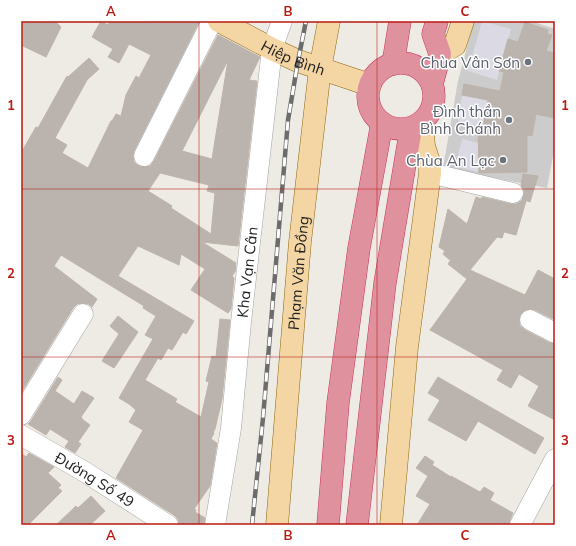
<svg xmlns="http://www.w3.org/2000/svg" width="576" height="546" font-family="Mulish,sans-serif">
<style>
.religious{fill:#ccc}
.plaza{fill:#dad9e4}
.building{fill:#bbb4ae;stroke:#beb3a8;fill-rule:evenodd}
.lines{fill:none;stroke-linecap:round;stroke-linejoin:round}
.minor-casing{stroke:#a2a2a2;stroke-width:21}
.major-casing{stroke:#8c670c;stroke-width:23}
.highway-casing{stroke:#cb3260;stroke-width:23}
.minor{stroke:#fff;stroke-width:20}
.major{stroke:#f4d5a4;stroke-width:22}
.highway{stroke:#df929d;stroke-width:22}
.rail-casing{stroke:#6c6c6c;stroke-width:4.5}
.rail{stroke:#fff;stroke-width:3;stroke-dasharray:9;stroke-linecap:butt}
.grid{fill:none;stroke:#bb1810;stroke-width:1;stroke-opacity:0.55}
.worship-dot{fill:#6b7280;stroke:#fff;stroke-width:1.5}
.labels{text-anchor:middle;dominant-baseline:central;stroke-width:3;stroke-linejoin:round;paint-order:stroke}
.street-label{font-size:15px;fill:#1e1e1e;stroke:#fff}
.worship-label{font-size:15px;fill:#5b616d;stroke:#fff;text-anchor:end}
.neatline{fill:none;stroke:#bb1810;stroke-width:1.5}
.grid-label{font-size:13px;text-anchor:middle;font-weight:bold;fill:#bb1810}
</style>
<rect width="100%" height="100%" fill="#eeebe5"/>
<path class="religious" d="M474 21H531L555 29V146L547 188 443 168 458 81Z"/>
<g class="plaza">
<path d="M482 21 511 29 497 80 468 71Z"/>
<path d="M462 95 488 100 483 127 458 121Z"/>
<path d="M462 139 478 143V172L455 166Z"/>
</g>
<g class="building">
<path d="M21 21H55L61 27 46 57 21 45Z"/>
<path d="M101 21 108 25 110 21 199 22 134 151 133 156 134 162 139 166 145 167 150 166 154 161 218 35 260 57 259 59 249 80 257 81 238 246 202 242 236 263 235 272 232 276 234 278 231 309 228 313 191 290 205 269 181 254 179 265 138 246 118 276 194 321 186 334 183 332 172 350 168 348 161 360 158 358 145 380 177 399 175 402 201 417 209 382 206 381 212 356 216 357 220 319 230 320 222 399 215 429 213 433H214L211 439 217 443 210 486 194 509 196 510 195 512 205 518 204 525H181L179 524 178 519 174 515 116 478 143 430 129 422 136 410 129 404 119 398 153 339 145 335 156 316 143 308 144 306 61 255 54 266 97 299 92 307 89 304 83 303 77 304 73 308 21 393V153L36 127 38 128 67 76 68 77 89 58 99 69 87 80 55 138 67 145 62 153 88 168 111 121H112L116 114 121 116 126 95 136 76 139 78 151 55 129 44 119 63 108 57 113 49 92 37ZM228 60 212 159 182 151ZM160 173 209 185 207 191 215 193 211 234 171 208 172 206 148 191Z"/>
<path d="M525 22 548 30 547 34 552 35 546 51 555 53V118L536 114 532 136 527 135V172L479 173 478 126 483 127 488 100 462 95 464 84 500 91 504 72 499 71 508 39 518 42Z"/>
<path d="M523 174 538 176 530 202 522 199 524 195V190L521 185Z"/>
<path d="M476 197 481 199 482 197 511 204H517L522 200 526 201 516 235 504 232 502 238 497 237 470 270 525 295 538 270 555 279V320L535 310 530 309 524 311 520 315 519 320 520 326 525 330 550 343 555 344V420L528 406 539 386 519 374 511 388 497 380 503 370 430 330 467 279 448 264 450 261H451L443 254 445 251 439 247 448 209 467 224Z"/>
<path d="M118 316 138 332 114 368 102 361 119 334 110 326Z"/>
<path d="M58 377 62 380 55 391 74 404 82 391 94 398 81 417 82 418V419L90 425 78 442 81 444 75 453 65 447 69 441 50 429 46 435 28 424 31 421Z"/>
<path d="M438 377 544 438 535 454 478 421 466 441 428 420 440 400 428 393Z"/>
<path d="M21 453 26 457 29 453 54 467 48 473 61 485 58 488 62 491 28 525H26L21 521Z"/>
<path d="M425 456 434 462 432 465 451 477V476L480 492 484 487 494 493 490 500 513 513 510 520 509 525H417L430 504 416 496 428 476 416 468Z"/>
<path d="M91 496 105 511 90 525H56L76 506 78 508Z"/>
</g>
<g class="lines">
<defs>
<g id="minor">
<path d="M144 156 212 21"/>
<path d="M430 173 513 193"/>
<path d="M530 320 555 333"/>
<path d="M21 415 83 314"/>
<path id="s1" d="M21 435 85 472 168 525"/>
<path id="s2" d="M215 525 231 428 241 322 272 49 282 21"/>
<path d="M520 525 555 459"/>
</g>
<g id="major">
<path id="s3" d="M219 21 272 49 298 61 370 85"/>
<path d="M440 54 455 45 463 21"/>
<path id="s4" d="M277 525 300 242 320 69 329 21"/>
<path d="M391 525 407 347 430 173V165L424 146 422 122"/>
</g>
<g id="highway">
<circle cx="401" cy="96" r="33"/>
<path d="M393 64 400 21"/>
<path d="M432 84 440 54 433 34 437 21"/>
<path d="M328 525 338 403 359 248 382 123"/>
<path d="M357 525 385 283 411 128"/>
</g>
</defs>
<use href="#minor" class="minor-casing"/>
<use href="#major" class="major-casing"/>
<use href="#highway" class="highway-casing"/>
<use href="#minor" class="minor"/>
<use href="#major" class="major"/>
<use href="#highway" class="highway"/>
<defs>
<path id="rail" d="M252 525 263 418 288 120 298 61 306 21"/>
</defs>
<use href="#rail" class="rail-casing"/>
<use href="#rail" class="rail"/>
</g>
<path class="grid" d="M199 21V525M377 21V525M21 189H555M21 357H555"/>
<g class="worship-dot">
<circle cx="528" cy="62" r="4"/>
<circle cx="509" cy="120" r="4"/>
<circle cx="503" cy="160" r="4"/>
</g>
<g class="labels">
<g class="street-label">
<text stroke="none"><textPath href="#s3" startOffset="83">Hiệp Bình</textPath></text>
<text stroke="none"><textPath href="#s4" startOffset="253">Phạm Văn Đồng</textPath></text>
<text stroke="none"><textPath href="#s2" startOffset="255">Kha Vạn Cân</textPath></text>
<text stroke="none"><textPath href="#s1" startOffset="86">Đường Số 49</textPath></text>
</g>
<g class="worship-label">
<text x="520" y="62">Chùa Vân Sơn</text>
<text x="501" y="111">Đình thần<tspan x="501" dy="17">Bình Chánh</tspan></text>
<text x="495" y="160">Chùa An Lạc</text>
</g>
</g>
<rect width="576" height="546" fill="none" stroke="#ffffff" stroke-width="44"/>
<rect x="22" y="22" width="532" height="502" class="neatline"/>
<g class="grid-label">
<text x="111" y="16">A</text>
<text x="288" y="16">B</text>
<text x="465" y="16">C</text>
<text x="11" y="110">1</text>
<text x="565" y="110">1</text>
<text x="11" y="278">2</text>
<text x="565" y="278">2</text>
<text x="11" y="445">3</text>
<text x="565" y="445">3</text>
<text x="111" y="540">A</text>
<text x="288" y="540">B</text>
<text x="465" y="540">C</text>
</g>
</svg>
